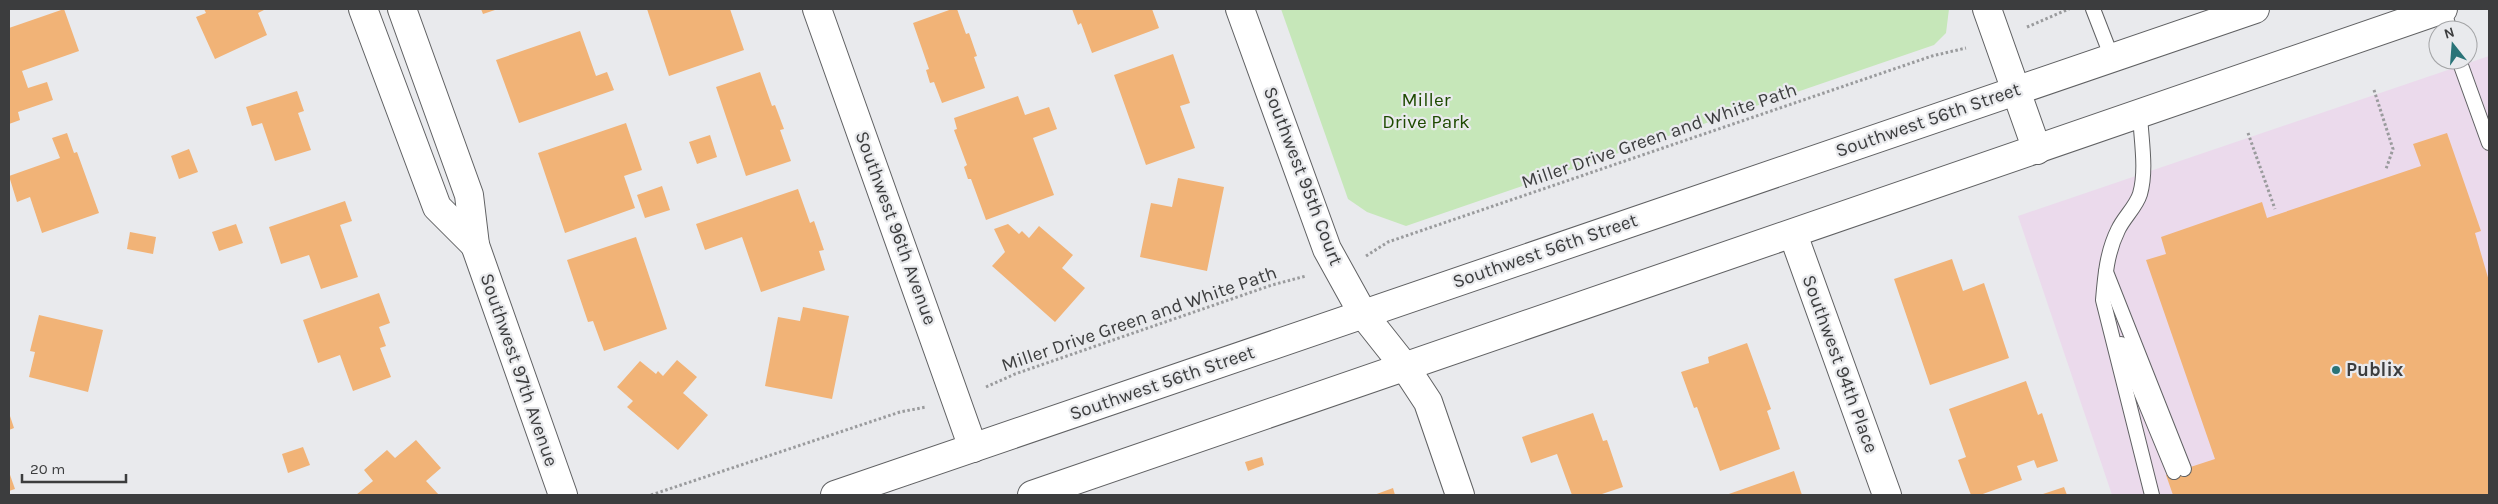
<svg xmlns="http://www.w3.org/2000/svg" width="2498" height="504" font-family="Karla,sans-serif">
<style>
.commercial{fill:#ebdaec}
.green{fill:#c6e7b9}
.building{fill:#f1b377}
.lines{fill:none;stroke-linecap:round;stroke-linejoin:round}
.service-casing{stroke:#606163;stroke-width:16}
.minor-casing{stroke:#606163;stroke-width:30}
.tertiary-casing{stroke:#606163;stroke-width:30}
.secondary-casing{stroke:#606163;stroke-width:30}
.path{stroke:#9a9b9d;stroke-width:3;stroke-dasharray:2.5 2.5;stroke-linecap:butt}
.service{stroke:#fff;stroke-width:14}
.minor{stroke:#fff;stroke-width:28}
.tertiary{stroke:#fff;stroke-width:28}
.secondary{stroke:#fff;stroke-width:28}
.poi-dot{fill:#297377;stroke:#e9eaed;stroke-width:2}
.labels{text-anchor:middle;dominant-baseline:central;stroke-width:4.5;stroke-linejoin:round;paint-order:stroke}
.park-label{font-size:19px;fill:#1e4a01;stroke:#e9eaed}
.street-label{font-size:19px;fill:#3c3d3e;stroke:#e9eaed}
.poi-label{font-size:19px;font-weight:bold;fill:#3c3d3e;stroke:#e9eaed;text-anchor:start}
</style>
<rect width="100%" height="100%" fill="#e9eaed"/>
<path class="commercial" d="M2489 56V495H2112L2018 216Z"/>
<path class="green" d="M1281 9H1949L1946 33 1934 45 1406 226 1367 212 1348 199Z"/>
<g class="building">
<path d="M64 9 79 51 22 71 28 88 47 82 53 100 18 112 20 120 9 124V28Z"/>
<path d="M204 9H263L264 10 258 13 267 35 215 59 196 17 206 13Z"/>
<path d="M481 9H498L483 14Z"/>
<path d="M647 9H730L744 50 669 76Z"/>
<path d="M952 9H957L966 34 969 33 977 56 974 57 985 88 942 103 934 82 930 83 926 70 929 69 913 23Z"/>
<path d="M1072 9H1152L1159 28 1092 53 1081 23 1078 25Z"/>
<path d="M580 31 596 76 607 72 614 90 519 123 496 60Z"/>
<path d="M1173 54 1190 103 1180 106 1195 148 1146 165 1114 75Z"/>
<path d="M760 72 772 106 775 105 784 129 780 130 791 161 746 176 716 87Z"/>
<path d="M297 91 304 111 298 113 311 150 275 161 262 123 252 126 246 107Z"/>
<path d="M1018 96 1025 115 1049 107 1057 129 1033 138 1054 195 986 220 971 179H968L964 167 967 165 954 130 957 129 954 118Z"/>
<path d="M626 123 642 170 624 176 635 208 565 233 538 153Z"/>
<path d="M67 133 74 153 77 152 99 213 42 233 30 197 17 202 9 176 60 158 52 138Z"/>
<path d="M2447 133 2481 231 2475 233 2489 281V495H2173L2166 475 2215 459 2146 260 2166 254 2161 237 2262 202 2267 218 2421 166 2413 144Z"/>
<path d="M710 135 717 157 697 164 689 142Z"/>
<path d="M189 149 198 172 179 179 171 156Z"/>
<path d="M1178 178 1224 187 1207 271 1140 257 1151 203 1172 207Z"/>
<path d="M662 186 670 210 645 218 637 195Z"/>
<path d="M798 189 810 223 814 221 824 250 819 251 825 270 761 292 742 237 705 250 696 224Z"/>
<path d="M345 201 352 221 340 225 358 277 321 289 309 255 281 264 269 227Z"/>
<path d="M236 224 243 243 219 251 212 232Z"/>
<path d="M1008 224 1019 234 1022 231 1029 238 1039 226 1073 255 1062 268 1085 288 1055 322 992 266 1005 252 994 229Z"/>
<path d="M130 232 156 237 153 254 127 249Z"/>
<path d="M636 237 667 329 604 351 593 321 588 322 567 260Z"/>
<path d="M1952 259 1963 291 1984 283 2009 358 1930 385 1894 279Z"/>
<path d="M379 293 390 323 379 327 386 346 380 348 391 377 353 391 340 355 318 363 303 320Z"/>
<path d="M803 307 849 316 832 399 765 386 778 317 800 321Z"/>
<path d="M39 315 103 330 88 392 29 377 35 352 30 351Z"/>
<path d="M1747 343 1771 409 1767 411 1780 449 1720 471 1697 407 1694 408 1681 372 1709 363 1708 357Z"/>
<path d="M677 360 697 377 683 393 708 415 678 450 627 407 633 401 617 387 640 361 656 374 658 371 663 376Z"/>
<path d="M2026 381 2038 415 2042 413 2058 461 2037 468 2034 460 2017 466 2022 480 1980 495H1971L1958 460 1966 457 1949 409Z"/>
<path d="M9 413 14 428 9 430Z"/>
<path d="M1593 413 1603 441 1607 440 1623 487 1599 495H1572L1557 454 1531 463 1522 437Z"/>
<path d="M416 440 441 468 426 481 439 495H356L373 481 364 470 387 450 395 458Z"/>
<path d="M303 447 310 465 288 473 282 454Z"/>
<path d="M1262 457 1264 465 1248 471 1245 462Z"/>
<path d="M1794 471 1802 495H1726Z"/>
<path d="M9 472 15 489 9 491Z"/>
<path d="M2064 487 2067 495H2040Z"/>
<path d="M1393 488 1395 495H1374Z"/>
</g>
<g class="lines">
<defs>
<g id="service">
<path d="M2093 9 2112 58"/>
<path d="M2443 9 2450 30"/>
<path d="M2459 60 2489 143"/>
<path d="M2140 114C2141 139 2147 170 2140 194 2136 207 2124 217 2118 230 2107 252 2105 276 2103 300L2152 495"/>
<path d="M2106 272 2184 469"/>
<path d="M2121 344 2174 472"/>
</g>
<g id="minor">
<path d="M817 9 973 448"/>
<path d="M1240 9 1327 249 1363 314 1405 367 1428 402 1460 495"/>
<path d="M1987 9 2037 150"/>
<path d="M1793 234 1887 495"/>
</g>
<g id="tertiary">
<path d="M363 9 437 207 475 245"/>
<path d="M402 9 469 195 475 245 563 495"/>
</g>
<g id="secondary">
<path d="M835 495 2255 9"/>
<path d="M1032 495 2443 9"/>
</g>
</defs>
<use href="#service" class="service-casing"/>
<use href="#minor" class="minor-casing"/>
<use href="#tertiary" class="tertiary-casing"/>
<use href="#secondary" class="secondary-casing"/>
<g class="path">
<path d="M2027 27 2069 9"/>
<path d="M2374 90 2393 149 2386 169"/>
<path d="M2248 133 2275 209"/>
<path d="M1366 256 1388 242 1932 56 1966 48"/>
<path d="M986 387 1015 374 1272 285 1306 276"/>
<path d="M651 495 900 412 926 407"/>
</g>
<use href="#service" class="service"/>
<use href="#minor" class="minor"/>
<use href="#tertiary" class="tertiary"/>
<use href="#secondary" class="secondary"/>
</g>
<circle class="poi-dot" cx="2336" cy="370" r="5"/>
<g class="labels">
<g class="park-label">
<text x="1426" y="100">Miller<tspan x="1426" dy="22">Drive Park</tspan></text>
</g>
<g class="street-label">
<text transform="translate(1928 120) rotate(-19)">Southwest 56th Street</text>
<text transform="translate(1659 136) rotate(-19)">Miller Drive Green and White Path</text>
<text transform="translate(1303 176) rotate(69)">Southwest 95th Court</text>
<text transform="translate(896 228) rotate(70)">Southwest 96th Avenue</text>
<text transform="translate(1545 251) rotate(-19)">Southwest 56th Street</text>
<text transform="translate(1139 319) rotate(-19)">Miller Drive Green and White Path</text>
<text transform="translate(1840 364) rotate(70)">Southwest 94th Place</text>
<text transform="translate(519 370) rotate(71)">Southwest 97th Avenue</text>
<text transform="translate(1162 383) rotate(-19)">Southwest 56th Street</text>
</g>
<g class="poi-label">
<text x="2346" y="370">Publix</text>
</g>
</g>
<rect width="2498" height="504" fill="none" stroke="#3c3d3e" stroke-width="20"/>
<g transform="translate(2453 45) rotate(343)"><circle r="24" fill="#e9eaed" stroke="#a4a5a7"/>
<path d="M0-4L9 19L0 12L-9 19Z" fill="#297377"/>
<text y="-8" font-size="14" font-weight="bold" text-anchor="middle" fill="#3c3d3e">N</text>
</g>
<path d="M22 474v8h104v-8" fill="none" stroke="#3c3d3e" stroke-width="2.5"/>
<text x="30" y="474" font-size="15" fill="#3c3d3e" stroke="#e9eaed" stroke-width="4" paint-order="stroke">20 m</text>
</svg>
